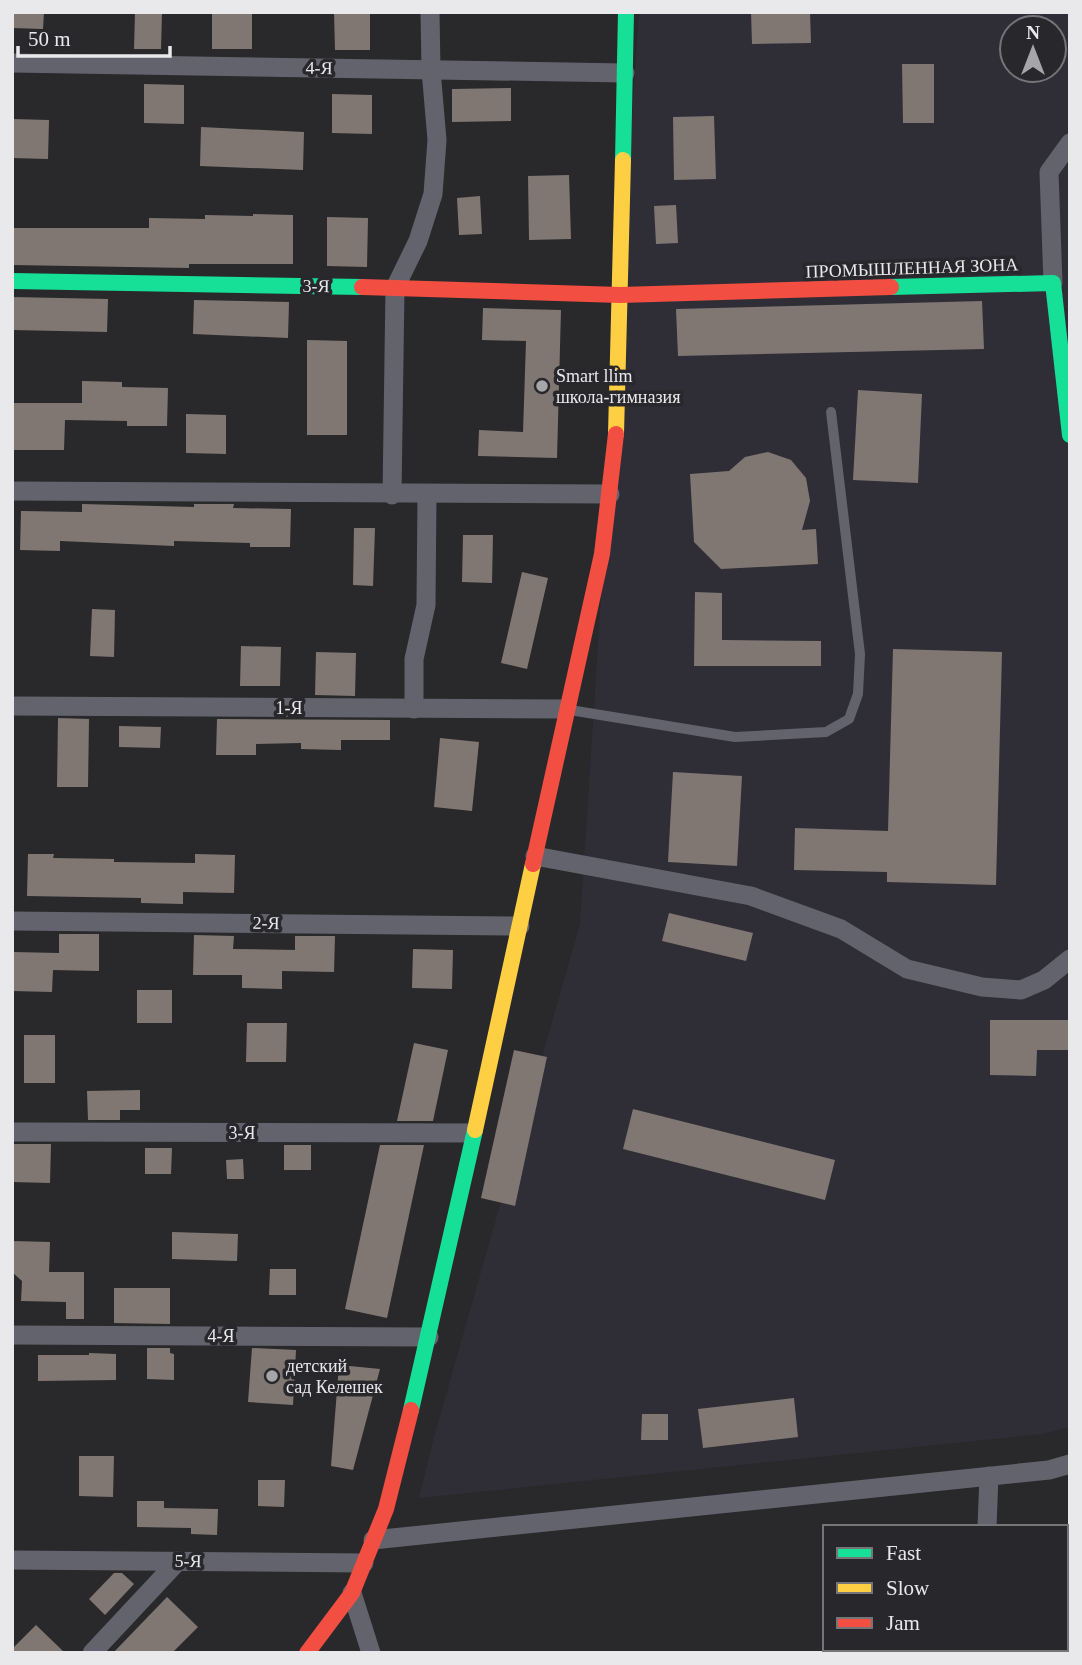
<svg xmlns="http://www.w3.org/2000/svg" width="1082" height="1665" font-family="Georgia,serif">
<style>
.built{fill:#2f2e37;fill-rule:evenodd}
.building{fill:#817772}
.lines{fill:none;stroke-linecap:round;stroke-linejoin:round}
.lane{stroke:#63636d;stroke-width:10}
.street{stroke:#63636d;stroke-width:19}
.fast{stroke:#16e098;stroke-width:16}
.slow{stroke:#ffcf43;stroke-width:16}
.jam{stroke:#f24e42;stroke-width:16}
.poi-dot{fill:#a6a5a8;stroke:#28282c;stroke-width:2.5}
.labels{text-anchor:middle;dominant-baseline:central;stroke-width:7;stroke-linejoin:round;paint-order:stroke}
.street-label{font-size:18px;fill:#e9e8eb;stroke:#28282c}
.poi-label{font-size:18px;fill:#e9e8eb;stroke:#28282c;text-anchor:start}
</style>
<rect width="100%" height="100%" fill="#29292b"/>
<path class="built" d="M639 12H1070V1427L1042 1434 419 1498 434 1437 580 924ZM1012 28H1054V70H1012Z"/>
<g class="building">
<path d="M12 12H44L43 29 12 28Z"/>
<path d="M135 12H162L161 49H134Z"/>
<rect x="212" y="12" width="40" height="37"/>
<path d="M334 12H370V50H335Z"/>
<path d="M751 12H810L811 43 752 44Z"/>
<path d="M902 64H934V123H903Z"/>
<path d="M144 84 184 85V124L144 123Z"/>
<path d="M511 88V121L452 122V89Z"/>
<path d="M332 94 372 95V134L332 133Z"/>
<path d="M714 116 716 179 674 180 673 117Z"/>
<path d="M12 119 49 120 48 159 12 158Z"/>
<path d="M201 127 304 132 303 170 200 166Z"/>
<path d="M569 175 571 239 529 240 528 176Z"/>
<path d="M480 196 482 234 459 235 457 198Z"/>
<path d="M676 205 678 243 656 244 654 206Z"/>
<path d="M253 214 293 215V264H189V268L12 265 13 228H149V218L205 219V215L253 216Z"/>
<path d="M327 217 368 218 367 267 327 266Z"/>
<path d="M12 297 108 299 107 332 12 330Z"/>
<path d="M194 300 289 302 288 338 193 334Z"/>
<path d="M982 301 984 349 678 356 676 309Z"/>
<path d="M483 308 561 310 557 458 478 456 479 430 523 432 526 341 482 340Z"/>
<path d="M307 340 347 341V435H307Z"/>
<path d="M82 381 122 382V387L168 388 167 426H127V421L65 420 64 450H12V403H82Z"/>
<path d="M858 390 922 394 918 483 853 480Z"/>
<path d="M186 414 226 415V454L186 453Z"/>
<path d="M768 452 791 460 806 478 810 501 802 530 816 529 818 564 721 569 694 542 690 474 729 471 745 457Z"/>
<path d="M82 504 194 507V504H234L233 508 291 509 290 547H250V543L174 541V546L60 541V551L20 550 21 511 82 512Z"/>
<path d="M354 528H375L373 586 353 585Z"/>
<path d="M463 535H493L492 583 462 582Z"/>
<path d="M522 572 548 578 527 669 501 663Z"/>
<path d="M695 592 722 593V640L821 641V666H694Z"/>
<path d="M92 609 115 610 114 657 90 656Z"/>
<path d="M241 646 281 647 280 686H240Z"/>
<path d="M893 649 1002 652 996 885 887 882V872L794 870 795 828 888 831Z"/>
<path d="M316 652 356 653 355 696 315 695Z"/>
<path d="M58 718 89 719 88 787H57Z"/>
<path d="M217 719 390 720V740H341V750L301 749V743L256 744V755H216Z"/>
<path d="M119 726 161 727 160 748 119 747Z"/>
<path d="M440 738 479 742 472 811 434 807Z"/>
<path d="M673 772 742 776 737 866 668 862Z"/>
<path d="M28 854H54L53 858 114 859V862L195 863V854L235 855 234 893 183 892V904L141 903V898L27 896Z"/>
<path d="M669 913 753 933 746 961 662 941Z"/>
<path d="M59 934H99V971L53 970 52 992 12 991 13 952 59 953Z"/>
<path d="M194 935 234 936 233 949 295 950V936H335L334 972 282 971V989L242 988V975H193Z"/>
<path d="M413 949 453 950 452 989 412 988Z"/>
<rect x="137" y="990" width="35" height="33"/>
<path d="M990 1020H1070V1050H1037L1036 1076 990 1075Z"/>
<path d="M247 1023H287L286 1062H246Z"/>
<rect x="24" y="1035" width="31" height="48"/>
<path d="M414 1043 448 1050 433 1121H397Z"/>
<path d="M514 1050 547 1057 515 1206 481 1198Z"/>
<path d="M140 1090V1110H120V1120H88L87 1091Z"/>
<path d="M633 1109 835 1160 825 1200 623 1149Z"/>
<path d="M12 1144H51L50 1183 12 1182Z"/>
<rect x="284" y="1145" width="27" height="25"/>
<path d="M380 1145H424L387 1318 345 1309Z"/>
<path d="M145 1148H172L171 1174H145Z"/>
<path d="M243 1159 244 1179H227L226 1160Z"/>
<path d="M172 1232 238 1234 237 1261 172 1259Z"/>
<path d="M12 1241 50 1242 49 1272H84V1319H66V1302L21 1301 22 1281 12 1272Z"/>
<path d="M270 1269H296V1295H269Z"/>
<path d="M114 1288H170V1324L114 1323Z"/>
<path d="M147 1348H170V1353L174 1354V1380L147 1379Z"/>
<path d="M252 1348 296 1350 293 1405 248 1402Z"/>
<path d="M89 1353 116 1354V1380L38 1381V1355H89Z"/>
<path d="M339 1365 380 1369 353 1470 331 1466Z"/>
<path d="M794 1398 798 1437 703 1448 698 1409Z"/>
<path d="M642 1414H668V1440H641Z"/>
<path d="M79 1456H114L113 1497 79 1496Z"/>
<path d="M258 1480H285L284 1507 258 1506Z"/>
<path d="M137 1501H164V1508L218 1509 217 1535 191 1534V1528L137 1527Z"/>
<path d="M114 1573H122L134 1584 105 1615 89 1599Z"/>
<path d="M167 1597 198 1627 172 1653H113Z"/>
<path d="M36 1625 65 1653H12V1649Z"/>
</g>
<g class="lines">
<path class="lane" d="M570 710 735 737 826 732 849 719 858 694 860 654 831 412"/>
<g class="street">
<path d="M12 63 625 73"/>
<path d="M1053 283 1049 172 1070 143"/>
<path d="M12 491 610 494"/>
<path d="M392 495 395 288 418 241 433 194 437 140 431 70 430 12"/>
<path d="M12 706 566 709"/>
<path d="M414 709V659L426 605 427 495"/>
<path d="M535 856 751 896 841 929 907 969 982 987 1021 990 1044 980 1070 959"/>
<path d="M12 921 520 926"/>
<path d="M12 1132 473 1133"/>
<path d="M12 1335 429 1337"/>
<path d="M987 1527 989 1476"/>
<path d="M373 1540 1049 1470 1070 1464"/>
<path d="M12 1560 364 1563"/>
<path d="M352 1593 371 1653"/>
<path d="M92 1653 178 1561"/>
<path d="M983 1653V1649"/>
</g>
<g class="fast">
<path d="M623 160 626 12"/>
<path d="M12 281 362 287"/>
<path d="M891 287 1053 283 1070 435"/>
<path d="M411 1410 475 1130"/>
</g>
<g class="slow">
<path d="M616 434 623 160"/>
<path d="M475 1130 533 864"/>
</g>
<g class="jam">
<path d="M362 287 620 295 891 287"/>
<path d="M533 864 602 554 616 434"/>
<path d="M307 1653 352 1593 386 1509 411 1410"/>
</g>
</g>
<g class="poi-dot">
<circle cx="542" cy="386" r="7"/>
<circle cx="272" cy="1376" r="7"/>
</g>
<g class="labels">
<g class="street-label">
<text transform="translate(319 68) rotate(1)">4-Я</text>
<text transform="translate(912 268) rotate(-2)">ПРОМЫШЛЕННАЯ ЗОНА</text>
<text transform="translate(316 286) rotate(1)">3-Я</text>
<text x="289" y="708">1-Я</text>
<text transform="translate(266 923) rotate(1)">2-Я</text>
<text x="242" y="1133">3-Я</text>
<text x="221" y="1336">4-Я</text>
<text transform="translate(188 1561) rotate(1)">5-Я</text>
</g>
<g class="poi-label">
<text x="556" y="376">Smart llim<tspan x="556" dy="21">школа-гимназия</tspan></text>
<text x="286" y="1366">детский<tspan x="286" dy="21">сад Келешек</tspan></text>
</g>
</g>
<rect width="1082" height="1665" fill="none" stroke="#e9e8eb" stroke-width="28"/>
<rect x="823" y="1525" width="245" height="126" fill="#28282c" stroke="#757578" stroke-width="2"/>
<rect x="837" y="1548" width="35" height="10" fill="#16e098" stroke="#757578" stroke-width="2"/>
<text x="886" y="1560" font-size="21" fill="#e9e8eb">Fast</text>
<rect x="837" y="1583" width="35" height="10" fill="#ffcf43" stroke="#757578" stroke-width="2"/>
<text x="886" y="1595" font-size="21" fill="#e9e8eb">Slow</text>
<rect x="837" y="1618" width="35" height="10" fill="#f24e42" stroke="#757578" stroke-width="2"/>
<text x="886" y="1630" font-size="21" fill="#e9e8eb">Jam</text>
<g transform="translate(1033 49)"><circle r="33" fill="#28282c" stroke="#757578" stroke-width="2"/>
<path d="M0-5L12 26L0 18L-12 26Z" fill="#a6a5a8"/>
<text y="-10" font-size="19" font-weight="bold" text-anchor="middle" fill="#e9e8eb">N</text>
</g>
<path d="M18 46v10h152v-10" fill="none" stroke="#e9e8eb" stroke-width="3.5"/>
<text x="28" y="46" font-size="21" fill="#e9e8eb" stroke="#28282c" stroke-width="5" paint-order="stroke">50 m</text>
</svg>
